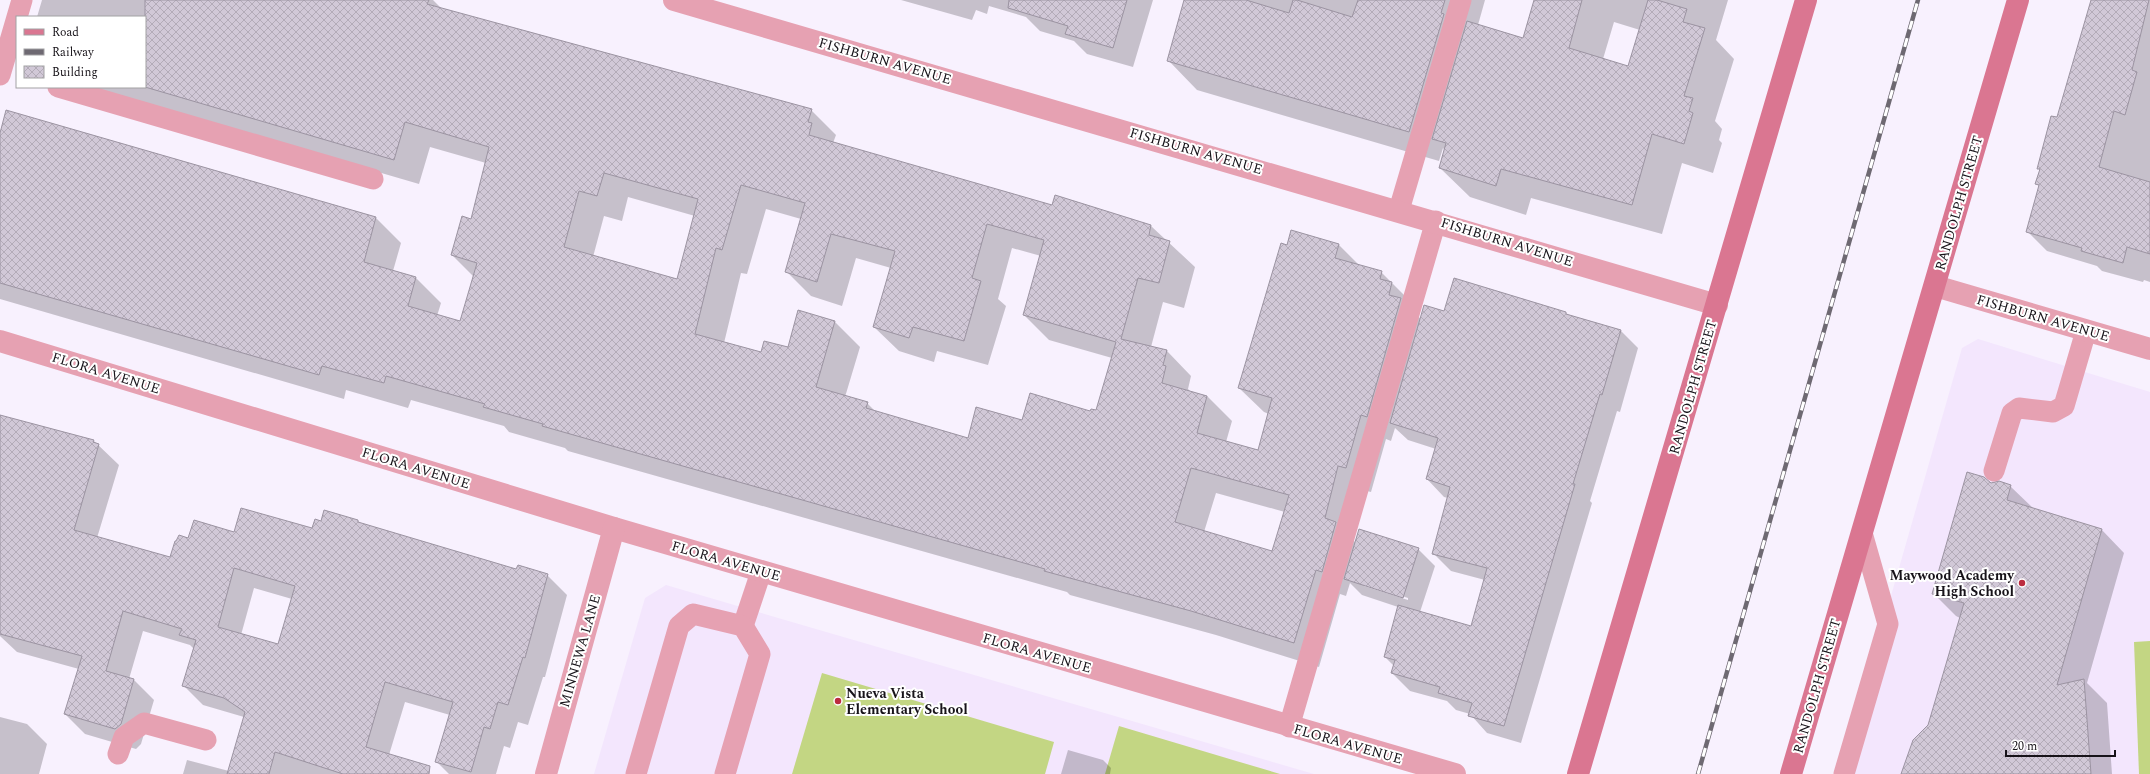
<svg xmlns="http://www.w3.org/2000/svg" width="2150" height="774" font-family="Spectral,serif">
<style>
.built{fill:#f3e6fd}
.garden{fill:#c3d683}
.shadow{fill:#0003;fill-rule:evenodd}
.building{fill:url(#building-cross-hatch);stroke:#9b93a1;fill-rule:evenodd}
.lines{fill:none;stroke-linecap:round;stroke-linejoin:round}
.lane{stroke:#e6a1b2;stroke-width:21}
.street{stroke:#e6a1b2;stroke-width:22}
.secondary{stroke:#da7691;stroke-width:22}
.rail-casing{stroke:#6e6972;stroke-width:4.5}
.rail{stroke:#fff;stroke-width:3;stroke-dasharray:9;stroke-linecap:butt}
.poi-dot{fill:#bc2b3f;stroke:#fff;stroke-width:1.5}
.labels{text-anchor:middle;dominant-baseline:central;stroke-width:4;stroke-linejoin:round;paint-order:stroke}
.street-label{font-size:14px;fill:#171319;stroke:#fff}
.poi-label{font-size:14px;font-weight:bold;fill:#171319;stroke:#fff;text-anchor:end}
</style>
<defs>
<pattern id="building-cross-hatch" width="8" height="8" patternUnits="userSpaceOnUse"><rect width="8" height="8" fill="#d1c8d7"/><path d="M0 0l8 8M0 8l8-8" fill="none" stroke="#b3abb8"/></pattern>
</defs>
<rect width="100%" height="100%" fill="#f8f1fe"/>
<g class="built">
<path d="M1978 339 2150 392V774H1840L1962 348Z"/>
<path d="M666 585 809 627 1314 774H594L645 598Z"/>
</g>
<g class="garden">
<path d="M2150 641V774H2139L2134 642Z"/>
<path d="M822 673 1054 742 1045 774H792Z"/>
<path d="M1119 726 1280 774H1105Z"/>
</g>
<g class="shadow">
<path d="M42 0H433L442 9 811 110 836 135 833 143 1052 206 1055 196 1151 226 1195 267 1184 308 1163 302 1151 347 1167 351 1191 376 1188 389 1191 392 1207 396 1232 421 1226 442 1259 451 1269 414 1264 412 1239 388 1292 231 1339 245 1360 266 1381 272 1417 308 1415 314 1421 319 1445 312 1566 313 1569 316 1621 331 1638 348 1620 412 1617 411 1590 501 1592 503 1521 743 1487 733 1470 714 1456 710 1447 701 1410 691 1392 673 1394 666 1385 657 1398 607 1362 595 1350 583 1346 596 1340 594 1319 667 1216 635 1070 595 1067 592 568 451 565 448 509 432 504 426 411 400 408 408 346 390 344 399 0 299V136L7 111 376 218 401 243 393 271 416 278 441 303 437 316 461 323 474 277 452 255 472 220 486 163 430 147 419 184 88 87H145V17H37ZM628 197 695 216 677 280 593 257 604 216 622 221ZM766 209 801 219 786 271 811 296 842 306 856 258 891 268 874 327 899 351 934 362 937 351 988 365 1006 306 998 299 1012 248 1041 256 1024 315 1049 340 1112 358 1097 411 1023 422 968 439 876 412 867 403 845 397 860 347 835 322 799 311 788 348 761 354 724 343 741 273 747 274ZM1395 428 1408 440 1436 449 1427 479 1444 497 1448 498 1433 553 1451 571 1485 580 1471 627 1420 612 1435 566 1418 549 1356 543 1351 538 1363 490 1371 492 1386 439 1391 441ZM1216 493 1285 512 1273 552 1204 532ZM1364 584 1408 598V600L1364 586Z"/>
<path d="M901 0H1153L1133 67 1087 54 1074 41 1040 31 1026 17 989 6 987 14 976 10 972 20Z"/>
<path d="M1185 0H1485L1478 25 1524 39 1535 0H1728L1716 40 1734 59 1715 121 1722 129 1719 140 1722 143 1713 173 1682 163 1662 234 1531 198 1526 215 1470 197 1440 168 1445 151 1443 148 1439 161 1197 90 1168 60ZM1614 22 1640 30 1628 67 1603 59Z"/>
<path d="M2092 0H2150V282L2144 280 2143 282 2102 271 2097 266 2047 251 2027 231 2040 187 2037 184 2040 171 2038 168 2058 118Z"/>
<path d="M0 416 94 441 119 465 97 538 171 559 189 540 235 534 313 530 322 522 358 521 361 524 517 570 547 575 567 595 545 677H543L528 725 518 722 510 748 504 746 496 774H449L436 761 450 715 405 702 389 755 413 774H183L187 760 229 771 244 717 203 705 183 685 194 649 190 645 143 631 129 679 134 680 154 700 141 744 136 749 85 734 65 714 79 669 17 652 0 636ZM254 588 292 599 278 646 241 635Z"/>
<path d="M1991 484 2010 486 2034 509 2101 529 2124 553 2087 683 2107 703 2112 774H1903L1929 726 1960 618 1956 616 1933 593Z"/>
<path d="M0 717 27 724 47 744 39 774H0Z"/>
<path d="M1068 750 1103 760 1111 768 1110 774H1061Z"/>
</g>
<g class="building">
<path d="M145 0H429L427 4 812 109 808 122 812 123 809 135 1052 205 1055 195 1151 225 1149 235 1170 241 1159 283 1138 278 1121 339 1167 350 1163 365 1166 366 1162 383 1207 396 1197 433 1258 450 1272 398 1238 388 1281 243 1287 245 1291 230 1339 244 1335 258 1382 271 1380 279 1392 282 1389 295 1401 298 1367 417 1361 415 1346 468 1338 466 1325 518 1336 522 1322 572 1316 570 1294 643 1191 611 1044 571 1045 569 542 426 543 424 483 407 485 404 386 376 384 383 322 366 319 375 0 283V133L6 110 376 217 364 262 416 277 408 306 460 321 477 263 451 255 462 216 471 219 489 147 405 122 394 160 145 87ZM604 173 698 199 677 279 564 247 579 191 597 196ZM741 185 805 203 785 272 817 282 831 234 895 251 873 327 909 338 913 327 964 341 981 281 972 278 987 224 1044 240 1023 315 1116 342 1096 410 1091 409 1090 411 1030 393 1022 420 976 407 968 438 866 408 868 402 816 387 835 321 798 310 788 347 764 341 761 352 695 334 716 248 722 250ZM1191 468 1289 495 1272 551 1175 522Z"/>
<path d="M1009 0H1127L1113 48 1065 34 1068 26 1008 8Z"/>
<path d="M1184 0H1246L1289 13 1293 0H1297L1352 17 1358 0H1445L1441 13 1444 14 1409 132 1167 61Z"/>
<path d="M1534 0H1582L1569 48 1628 66 1648 0H1657L1687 9 1683 22 1705 28 1684 96 1693 98 1689 111 1693 113 1684 144 1652 134 1632 205 1501 169 1496 186 1439 168 1446 143 1432 139 1467 21 1523 38Z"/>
<path d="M2091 0H2149L2132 70 2137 72 2125 115 2114 111 2099 167 2150 182V254L2127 247 2123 263 2081 251 2082 248 2026 232 2039 185 2035 184 2040 169H2037L2051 116 2057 117Z"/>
<path d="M1454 278 1566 312V314L1621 330 1602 395 1600 394 1573 484H1575L1504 726 1468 716 1472 703 1438 693 1440 687 1391 673 1395 660 1384 657 1398 605 1471 626 1487 568 1432 554 1450 487 1426 479 1438 438 1390 423 1424 305 1444 311Z"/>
<path d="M0 415 94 440 93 442 99 444 74 530 170 557 175 541H176L179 535 188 538 194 520 234 532 241 508 312 528 315 519 321 521 324 510 358 520V522L516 569 518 565 548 574 525 658 523 657 508 705 498 702 490 729 484 727 471 772 435 762 453 702 385 682 366 747 430 766 429 774H343L275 752 269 774H227L245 712 224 698 182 686 196 640 179 635 182 629 123 611 106 671 134 679 121 724 115 729 64 714 82 656 0 634ZM234 568 295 586 278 644 218 627Z"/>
<path d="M1967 472 1984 477 1991 483 1999 481 2011 485 2007 500 2102 529 2057 685 2084 679 2091 774H1901L1913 740 1928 725 1964 603 1932 594Z"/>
<path d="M1359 529 1419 548 1403 598 1344 579Z"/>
</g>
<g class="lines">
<g class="lane">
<path d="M0 75 22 0"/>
<path d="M58 87 373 179"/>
<path d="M1399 210 1461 0"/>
<path d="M1994 471 2012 413 2019 408 2053 412 2064 406 2086 331"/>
<path d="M743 626 761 572"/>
<path d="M1289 727 1436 221"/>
<path d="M118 754 124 737 144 723 206 740"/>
<path d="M636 774 679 626 693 614 743 626 760 654 725 774"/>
<path d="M1844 774 1888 624 1862 533"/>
</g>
<g class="street">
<path d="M674 0 1717 305"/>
<path d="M1935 286 2150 349"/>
<path d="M0 341 614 528 1455 774"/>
<path d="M546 774 614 528"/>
</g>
<g class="secondary">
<path d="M1578 774 1806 0"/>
<path d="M1791 774 2018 0"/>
</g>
<defs>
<path id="rail" d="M1698 774 1918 0"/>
</defs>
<use href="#rail" class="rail-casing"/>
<use href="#rail" class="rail"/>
</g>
<g class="poi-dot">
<circle cx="2022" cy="583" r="4"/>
<circle cx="838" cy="701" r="4"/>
</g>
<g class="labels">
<g class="street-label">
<text transform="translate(885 61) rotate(16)">FISHBURN AVENUE</text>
<text transform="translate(1196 151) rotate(16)">FISHBURN AVENUE</text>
<text transform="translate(1959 203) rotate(-74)">RANDOLPH STREET</text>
<text transform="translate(1507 242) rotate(17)">FISHBURN AVENUE</text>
<text transform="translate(2043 318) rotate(16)">FISHBURN AVENUE</text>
<text transform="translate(106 373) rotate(17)">FLORA AVENUE</text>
<text transform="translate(1693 387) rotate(-74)">RANDOLPH STREET</text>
<text transform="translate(416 468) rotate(17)">FLORA AVENUE</text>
<text transform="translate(726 561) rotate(16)">FLORA AVENUE</text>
<text transform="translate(580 651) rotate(-74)">MINNEWA LANE</text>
<text transform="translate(1037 653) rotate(16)">FLORA AVENUE</text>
<text transform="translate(1817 686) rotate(-74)">RANDOLPH STREET</text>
<text transform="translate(1348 744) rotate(16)">FLORA AVENUE</text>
</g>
<g class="poi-label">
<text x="2014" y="575">Maywood Academy<tspan x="2014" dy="16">High School</tspan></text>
<text x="846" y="693" text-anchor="start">Nueva Vista<tspan x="846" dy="16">Elementary School</tspan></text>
</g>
</g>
<rect x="16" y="16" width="130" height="72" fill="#ffffff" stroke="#a2a1a3"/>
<rect x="24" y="29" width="20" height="6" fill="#da7691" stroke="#a2a1a3"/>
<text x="52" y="36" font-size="12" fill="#171319">Road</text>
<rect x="24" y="49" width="20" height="6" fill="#6e6972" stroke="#a2a1a3"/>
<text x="52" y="56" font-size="12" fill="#171319">Railway</text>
<rect x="24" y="66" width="20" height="12" fill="url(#building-cross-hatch)" stroke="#a2a1a3"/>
<text x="52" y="76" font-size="12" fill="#171319">Building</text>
<path d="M2006 750v6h109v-6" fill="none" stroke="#171319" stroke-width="2"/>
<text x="2012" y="750" font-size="12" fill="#171319" stroke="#ffffff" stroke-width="3" paint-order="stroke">20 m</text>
</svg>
